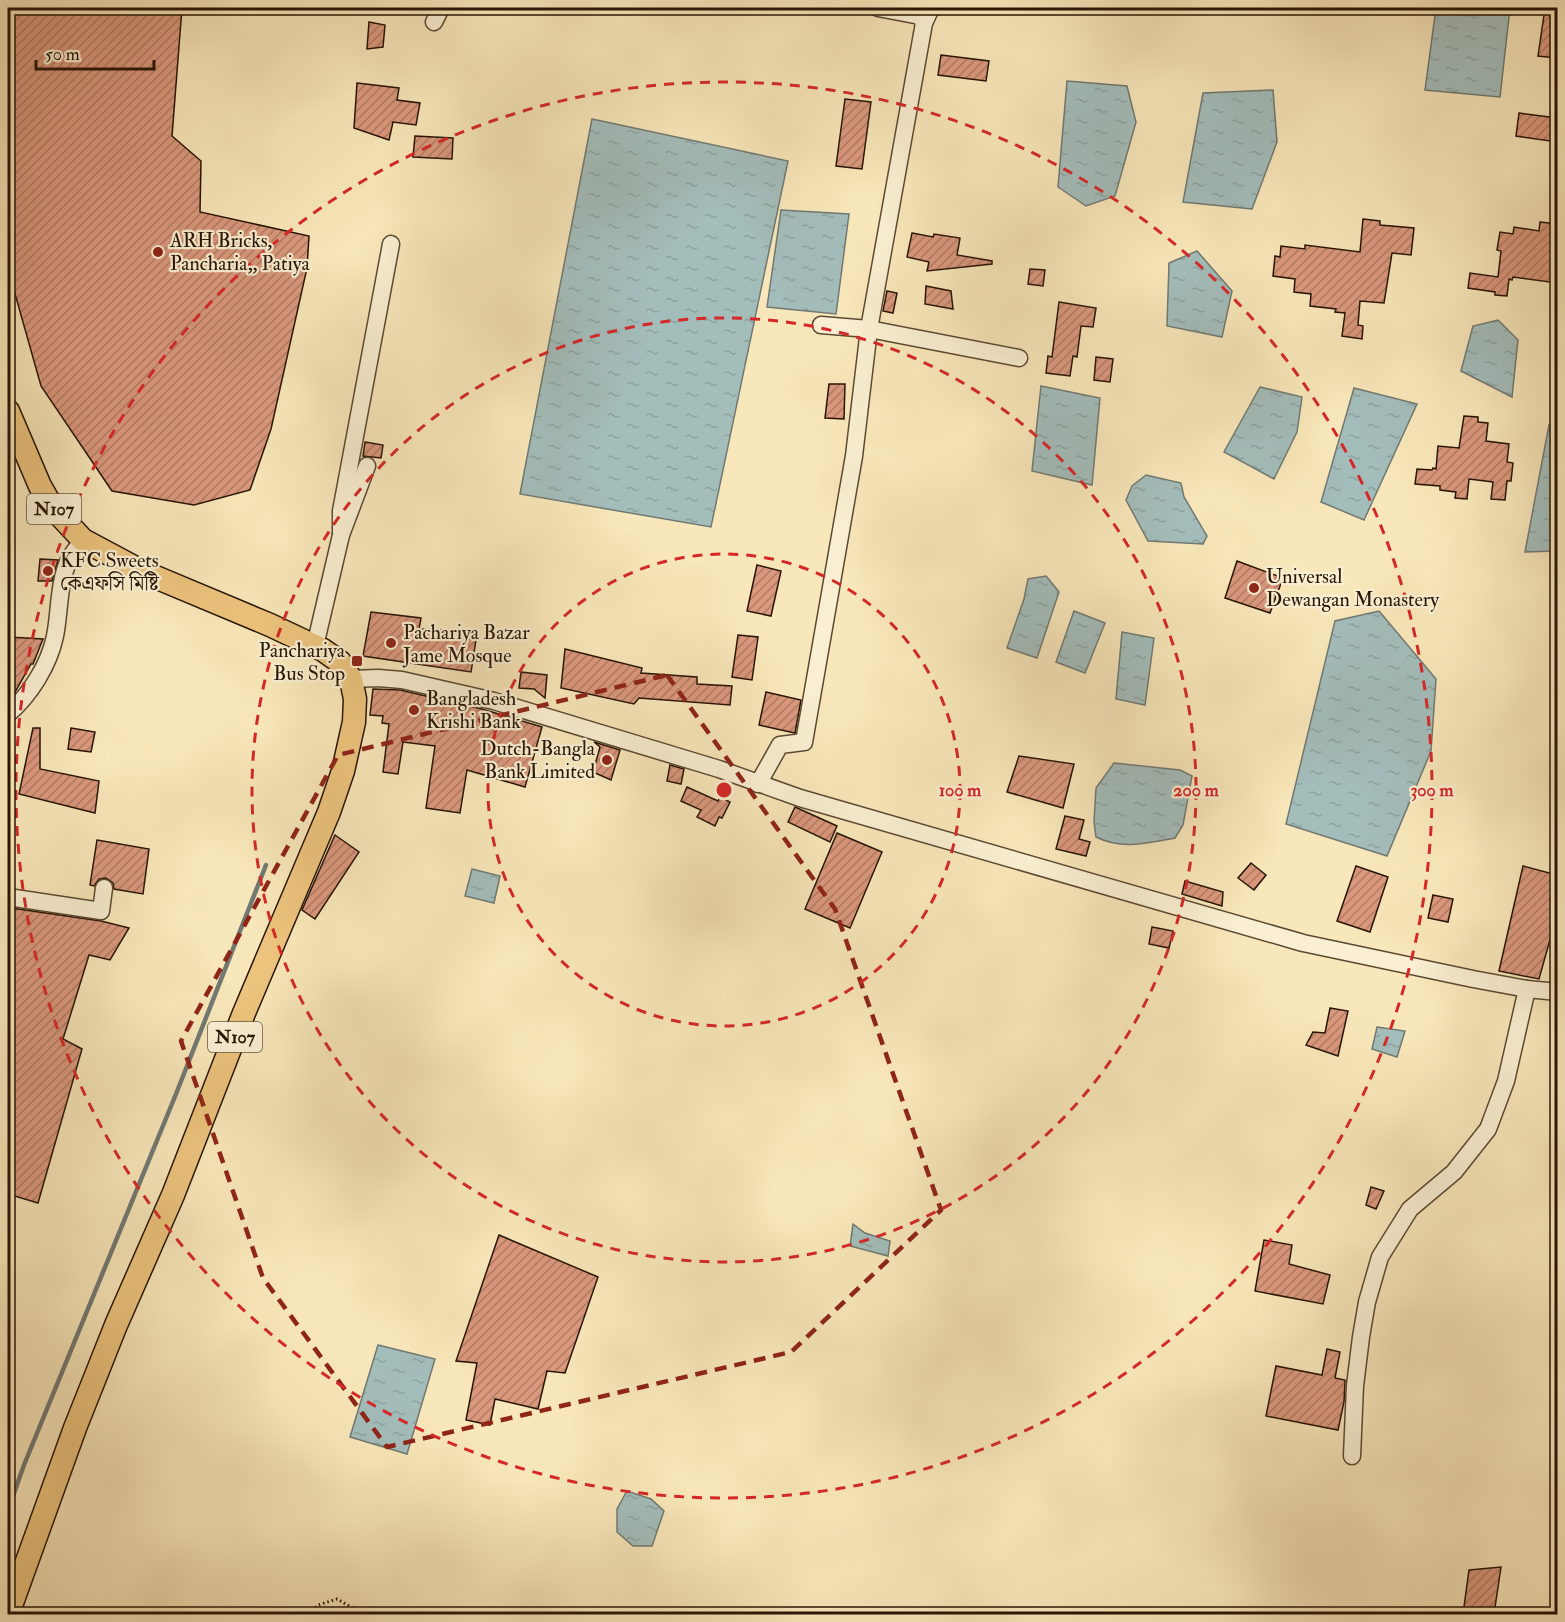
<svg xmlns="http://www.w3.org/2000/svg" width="1565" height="1622" font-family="'IM FELL Double Pica','Noto Serif Bengali',serif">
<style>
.water{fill:url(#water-ripples);stroke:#717972;stroke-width:1.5}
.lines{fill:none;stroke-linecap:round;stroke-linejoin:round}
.stream{stroke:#717972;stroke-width:4.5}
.building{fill:url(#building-hatch);stroke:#271405;stroke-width:1.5}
.minor-casing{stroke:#5b4932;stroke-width:19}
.highway-casing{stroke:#271405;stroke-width:25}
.path{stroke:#271405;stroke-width:3;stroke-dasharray:1.5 3;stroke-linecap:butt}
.minor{stroke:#faefd2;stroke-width:16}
.highway{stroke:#ecc47d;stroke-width:22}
.marked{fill:none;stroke:#8f2418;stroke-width:4.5;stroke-dasharray:12 8;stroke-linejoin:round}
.ring{fill:none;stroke:#d62828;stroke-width:3;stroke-dasharray:10 8}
.poi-dot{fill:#8f2418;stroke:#faefd2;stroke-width:2}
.labels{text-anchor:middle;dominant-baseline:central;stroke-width:4.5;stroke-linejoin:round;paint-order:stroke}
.shield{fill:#faefd2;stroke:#665642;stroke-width:1.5}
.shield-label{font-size:18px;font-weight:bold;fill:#271405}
.poi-label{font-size:20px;fill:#271405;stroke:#faefd2;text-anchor:start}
.centre{fill:#d62828;stroke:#faefd2;stroke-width:3}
.ring-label{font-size:18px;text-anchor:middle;font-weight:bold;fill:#d62828;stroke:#faefd2;stroke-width:4.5;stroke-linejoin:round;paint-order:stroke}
</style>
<defs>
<pattern id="water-ripples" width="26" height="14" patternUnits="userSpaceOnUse" patternTransform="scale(1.5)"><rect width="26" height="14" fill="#a3bdbb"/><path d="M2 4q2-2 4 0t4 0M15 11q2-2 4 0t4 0" fill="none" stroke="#8ca29f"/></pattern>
<pattern id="building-hatch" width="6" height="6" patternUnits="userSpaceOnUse" patternTransform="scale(1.5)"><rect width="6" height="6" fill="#da987d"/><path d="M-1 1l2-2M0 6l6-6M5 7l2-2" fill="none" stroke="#b17b64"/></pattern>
</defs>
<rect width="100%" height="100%" fill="#f8e7ba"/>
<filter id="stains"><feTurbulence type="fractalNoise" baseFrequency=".00333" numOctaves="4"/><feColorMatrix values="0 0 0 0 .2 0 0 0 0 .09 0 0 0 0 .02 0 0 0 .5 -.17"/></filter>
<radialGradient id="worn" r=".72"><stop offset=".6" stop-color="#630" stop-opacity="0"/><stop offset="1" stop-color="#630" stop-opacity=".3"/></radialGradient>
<g class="water">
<path d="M1436 8H1510L1500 97 1425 90Z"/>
<path d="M1067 81 1127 86 1136 122 1115 196 1086 206 1058 187Z"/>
<path d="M1273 90 1277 142 1252 209 1183 202 1203 93Z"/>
<path d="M592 119 788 161 711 527 520 494Z"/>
<path d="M781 210 849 214 836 314 767 307Z"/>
<path d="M1197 251 1232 291 1222 337 1167 326 1169 263Z"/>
<path d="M1498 320 1518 340 1512 397 1461 371 1473 326Z"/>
<path d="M1041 386 1100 398 1092 485 1032 471Z"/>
<path d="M1260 387 1302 397 1297 432 1274 479 1224 452Z"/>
<path d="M1354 388 1417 404 1364 520 1321 502Z"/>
<path d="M1549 425 1557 428V551L1525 552Z"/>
<path d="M1146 475 1181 483 1184 497 1207 536 1203 544 1148 541 1126 500 1132 486Z"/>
<path d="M1046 576 1059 592 1037 658 1007 648 1024 599 1028 579Z"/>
<path d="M1074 611 1105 623 1085 673 1056 662Z"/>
<path d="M1379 611 1436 679 1431 751 1387 856 1286 824 1335 621Z"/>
<path d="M1122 632 1154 638 1145 705 1116 699Z"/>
<path d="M1114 763 1180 770 1192 776 1183 825 1175 838C1148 843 1122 850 1096 837L1094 822 1096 788Z"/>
<path d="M472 869 500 876 494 903 465 896Z"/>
<path d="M1377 1027 1405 1031 1397 1057 1372 1049Z"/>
<path d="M853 1224 865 1233 890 1241 888 1256 850 1246Z"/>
<path d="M378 1345 435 1359 407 1454 350 1437Z"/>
<path d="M627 1491 651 1499 664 1511 652 1546H633L617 1532V1509Z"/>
</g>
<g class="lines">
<path class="stream" d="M8 1510 24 1465 176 1094 266 865"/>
</g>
<g class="building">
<path d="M8 8H182L172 136 201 161 200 212 309 236 307 268 271 429 250 490 194 505 112 491 41 386 8 269Z"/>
<path d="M1545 8H1557V58L1538 56Z"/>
<path d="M369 22 385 25 383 47 367 49Z"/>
<path d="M941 55 989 61 986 81 938 75Z"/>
<path d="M357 83 399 88 397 100 420 103 416 125 393 122 389 140 354 128Z"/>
<path d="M845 99 871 102 862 169 836 166Z"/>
<path d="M1519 113 1557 118V142L1516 136Z"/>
<path d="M415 136 453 138 452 159 413 157Z"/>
<path d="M1363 219 1380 221V225L1414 228 1411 255 1392 253 1384 303 1360 301 1358 325 1363 326 1362 339 1342 336 1345 313 1335 312 1336 309 1310 306 1311 294 1294 292 1295 279 1273 276 1275 256 1280 257 1281 246 1305 249V245L1360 252Z"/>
<path d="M1540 222 1557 224V283L1513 277 1512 280 1509 279 1507 296 1495 295V292L1468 288 1470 273 1498 277 1501 251 1497 250 1500 232 1513 234 1514 227 1539 231Z"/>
<path d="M912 233 933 237 934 234 960 238 957 255 992 261V264L927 271 929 262 907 257Z"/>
<path d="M1030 269 1045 270 1043 286 1028 284Z"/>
<path d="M926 286 951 291 953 309 925 304Z"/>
<path d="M887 291 897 293 893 313 883 311Z"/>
<path d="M1059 302 1096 308 1093 327 1081 326 1077 357 1073 356 1070 376 1046 373 1048 356 1052 357Z"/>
<path d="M1096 357 1113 359 1110 382 1094 380Z"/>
<path d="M829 384H845L844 419 825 418Z"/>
<path d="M1464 416 1478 417V422L1488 423 1486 441 1509 444 1507 462 1513 463 1511 481H1507L1505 500 1491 499 1493 482 1469 479 1467 499 1455 498 1456 492 1440 490V486L1415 484 1417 469 1432 470 1433 468 1436 469 1438 446 1459 448Z"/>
<path d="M365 442 383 445 381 458 363 456Z"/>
<path d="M40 559 58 560 52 581H38Z"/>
<path d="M1237 561 1283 578 1270 613 1225 598Z"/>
<path d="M757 565 781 571 771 616 747 611Z"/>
<path d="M371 612 421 618 419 629 449 630V637L476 640 471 672 363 656Z"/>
<path d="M738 635 758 637 752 680 732 677Z"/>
<path d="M8 637 43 639 33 664H31L15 692 8 700Z"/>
<path d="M565 649 642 668 641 673 697 677V684L732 686 730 705 639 698 634 704 561 688Z"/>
<path d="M521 672 547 675 545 698 534 689 519 688Z"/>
<path d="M373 689 400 690 482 709 542 727 525 787 467 770 460 813 426 808 435 746 403 742 398 774 383 772 389 724 382 723 383 716 370 715Z"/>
<path d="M766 692 801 700 795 733 759 725Z"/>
<path d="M33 728H40V769L99 781 95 813 19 794Z"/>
<path d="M71 728 95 732 91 752 68 749Z"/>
<path d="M594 742 620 750 611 780 593 772 600 747Z"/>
<path d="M1019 756 1074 764 1063 808 1007 792Z"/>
<path d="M670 765 684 769 681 784 667 781Z"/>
<path d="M687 787 718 801 720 797 730 802 722 818 719 817 715 826 697 817 701 810 681 801Z"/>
<path d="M795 807 837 826 830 842 788 822Z"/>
<path d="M1065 816 1084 820 1079 839 1090 842 1086 856 1056 849Z"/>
<path d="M837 833 882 852 850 928 805 909Z"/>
<path d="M335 835 359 852 315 919 302 910Z"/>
<path d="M97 840 149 849 143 894 114 889 113 883 106 878 99 879 94 886 90 885Z"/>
<path d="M1251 863 1266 875 1254 890 1238 878Z"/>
<path d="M1356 866 1388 877 1370 932 1337 921Z"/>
<path d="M1523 866 1557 875V915L1539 979 1499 971Z"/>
<path d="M1185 881 1223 892 1222 906 1182 894Z"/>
<path d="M1433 895 1453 899 1448 922 1428 918Z"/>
<path d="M11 908 101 921 129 928 110 960 89 955 63 1039 82 1049 38 1203 8 1194V920Z"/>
<path d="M1152 927 1173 931 1169 948 1149 944Z"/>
<path d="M1330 1008 1348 1011 1338 1056 1306 1045 1313 1032 1325 1033Z"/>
<path d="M1371 1187 1384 1191 1376 1209 1366 1205Z"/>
<path d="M499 1235 598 1277 565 1373 547 1371 538 1409 495 1399 490 1425 466 1420 477 1363 456 1361Z"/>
<path d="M1264 1240 1292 1245 1289 1264 1330 1275 1323 1304 1255 1291Z"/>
<path d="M1327 1349 1340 1352 1335 1378 1345 1380 1344 1402 1338 1430 1266 1416 1276 1366 1322 1375Z"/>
<path d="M1501 1567 1494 1614H1463L1469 1570Z"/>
</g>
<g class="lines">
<defs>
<g id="minor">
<path d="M878 8 920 16 924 23"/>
<path d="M434 22 441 8"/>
<path d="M821 325 869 329 1019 358"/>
<path d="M341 535V511L391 244"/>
<path d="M315 646 341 535 367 466"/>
<path d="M351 679 378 678 402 680 494 701 719 769 800 798 1303 943 1473 979 1527 989 1558 992"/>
<path d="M8 714C30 695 49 665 55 636 60 612 58 581 70 558 73 552 79 546 83 540"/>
<path d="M758 784 780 745 804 742 854 456 869 329 924 23 931 8"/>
<path d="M8 897 101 911 104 888"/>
<path d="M1352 1456 1355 1386 1361 1337 1367 1302 1380 1257 1410 1209 1454 1172 1488 1129 1506 1081 1527 989"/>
</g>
<path id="highway" d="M8 411 40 486 52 507 83 540 141 571 270 625 323 650 340 662 351 679 355 699 354 722 343 771 329 812 244 1013 173 1195 116 1325 75 1428 8 1614"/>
</defs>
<use href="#minor" class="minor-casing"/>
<use href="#highway" class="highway-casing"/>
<path class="path" d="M309 1614 318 1605 337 1599 363 1614"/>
<use href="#minor" class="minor"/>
<use href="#highway" class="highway"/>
</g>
<path class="marked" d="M667 675 835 909 941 1210 791 1352 387 1447 263 1278 181 1041 338 755Z"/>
<g class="ring">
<circle cx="724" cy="790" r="236"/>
<circle cx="724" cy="790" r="472"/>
<circle cx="724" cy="790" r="708"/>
</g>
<g class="poi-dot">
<circle cx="158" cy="252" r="6"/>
<circle cx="48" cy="571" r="6"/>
<circle cx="1254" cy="588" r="6"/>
<circle cx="391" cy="643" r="6"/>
<rect x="351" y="655" width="12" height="12" rx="3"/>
<circle cx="414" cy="710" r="6"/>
<circle cx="607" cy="760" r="6"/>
</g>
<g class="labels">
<g class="shield">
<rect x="27" y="494" width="54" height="30" rx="4.5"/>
<rect x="208" y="1022" width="54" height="30" rx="4.5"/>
</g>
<g class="shield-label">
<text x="54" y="509">N107</text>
<text x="235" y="1037">N107</text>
</g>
<g class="poi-label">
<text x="170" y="240">ARH Bricks,<tspan x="170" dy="23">Pancharia,, Patiya</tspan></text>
<text x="60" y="560">KFC Sweets<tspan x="60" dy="23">কেএফসি মিষ্টি</tspan></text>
<text x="1266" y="576">Universal<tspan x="1266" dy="23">Dewangan Monastery</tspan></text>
<text x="403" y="632">Pachariya Bazar<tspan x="403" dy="23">Jame Mosque</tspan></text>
<text x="345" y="650" text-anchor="end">Panchariya<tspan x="345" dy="23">Bus Stop</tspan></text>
<text x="426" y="698">Bangladesh<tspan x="426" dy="23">Krishi Bank</tspan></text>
<text x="595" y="748" text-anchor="end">Dutch-Bangla<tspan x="595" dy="23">Bank Limited</tspan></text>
</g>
</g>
<circle cx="724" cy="790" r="9" class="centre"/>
<g class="ring-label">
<text x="960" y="796">100 m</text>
<text x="1196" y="796">200 m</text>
<text x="1432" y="796">300 m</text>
</g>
<rect width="1565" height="1622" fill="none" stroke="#f8e7ba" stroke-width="30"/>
<rect x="9" y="9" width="1547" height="1604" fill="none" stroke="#271405" stroke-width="3"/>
<rect x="15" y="15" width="1535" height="1592" fill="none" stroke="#271405" stroke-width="1.5"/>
<path d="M36 60v9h118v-9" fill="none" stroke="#271405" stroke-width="3"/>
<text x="45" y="60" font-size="18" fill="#271405" stroke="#faefd2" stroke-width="4.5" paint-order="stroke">50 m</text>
<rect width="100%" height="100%" filter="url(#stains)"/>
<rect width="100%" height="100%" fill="url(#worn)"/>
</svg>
